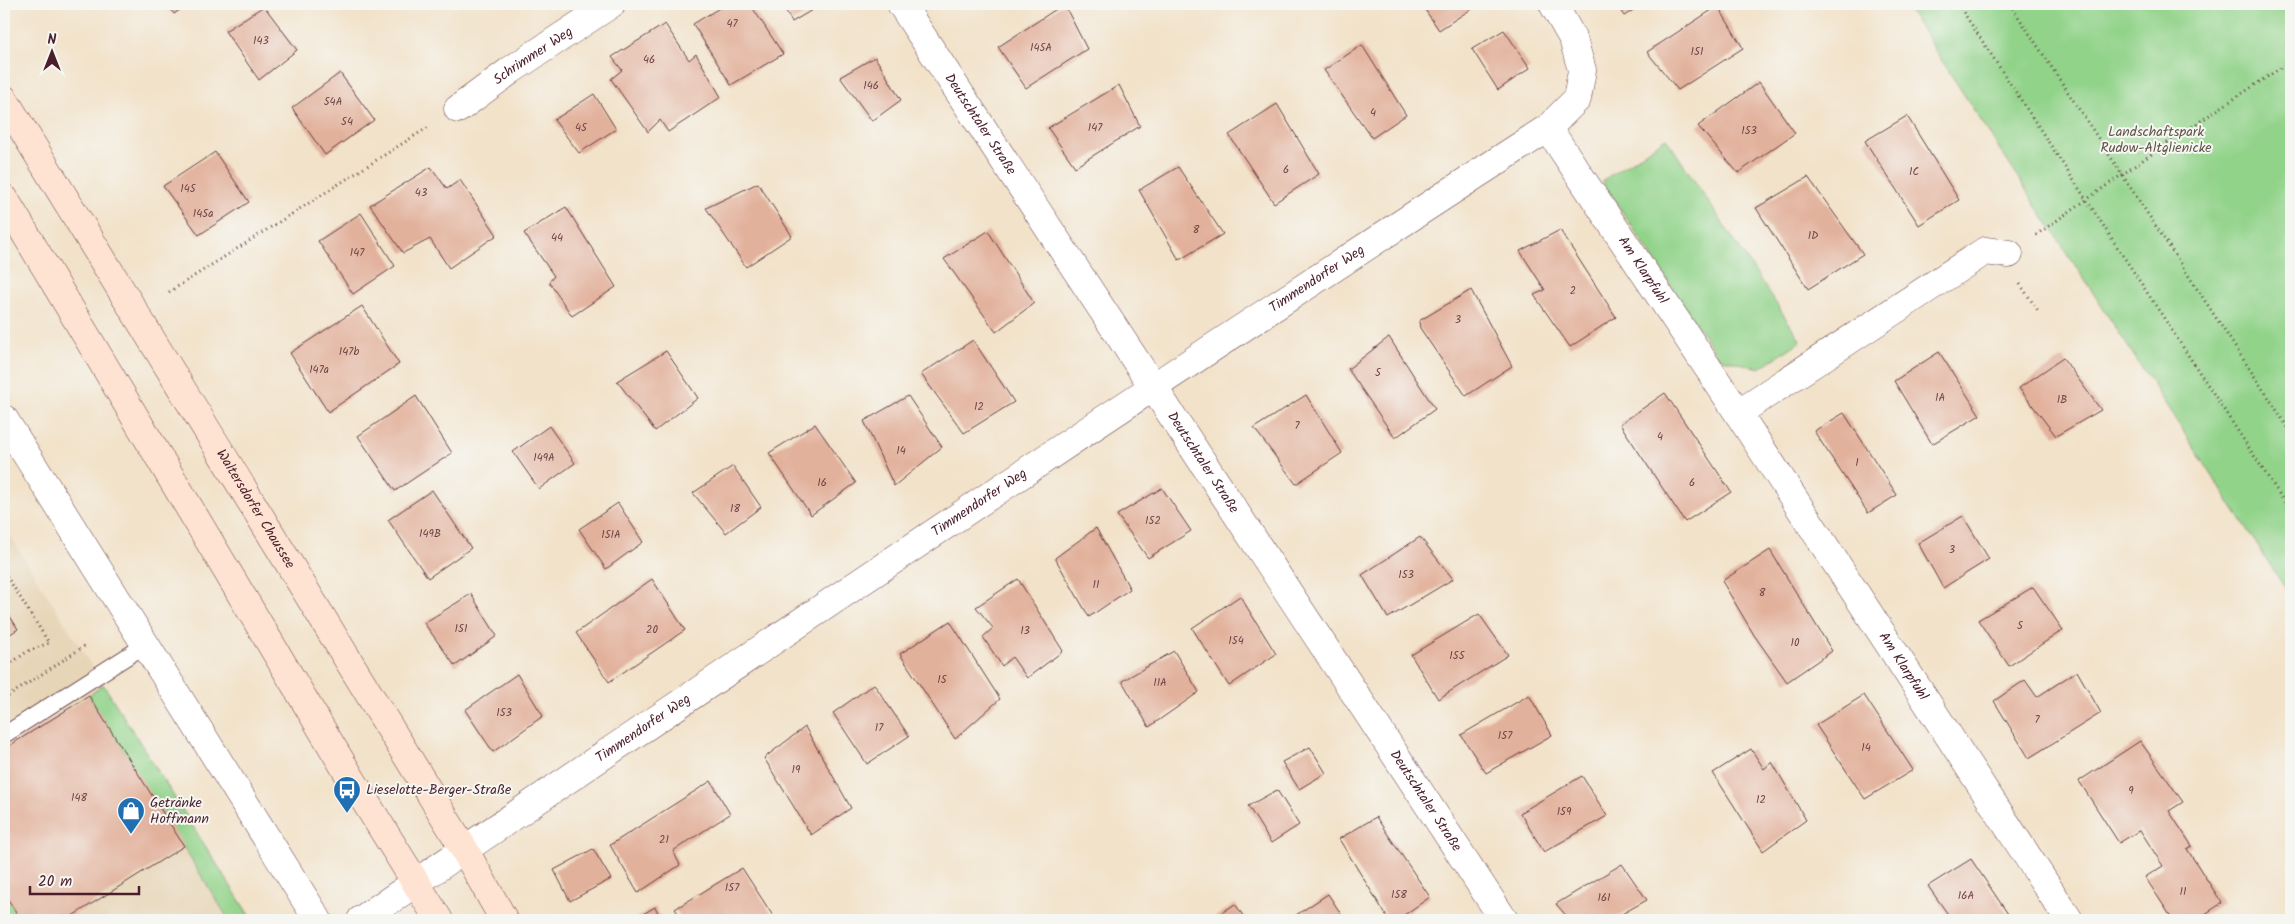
<svg xmlns="http://www.w3.org/2000/svg" width="2295" height="924" font-family="Kalam,sans-serif">
<style>
.built{fill:#e7d5b7}
.green{fill:#92d38a;stroke:#6e795a}
.building{fill:#e2b19b}
.lines{fill:none;stroke-linecap:round;stroke-linejoin:round}
.service-casing{stroke:#633c43;stroke-width:18}
.minor-casing{stroke:#633c43;stroke-width:29}
.secondary-casing{stroke:#633c43;stroke-width:29}
.path{stroke:#633c43;stroke-width:3;stroke-dasharray:1 4;stroke-linecap:butt}
.service{stroke:#fff;stroke-width:16}
.minor{stroke:#fff;stroke-width:28}
.secondary{stroke:#fee3d2;stroke-width:28}
.labels{text-anchor:middle;dominant-baseline:central;stroke-width:4;stroke-linejoin:round;paint-order:stroke}
.number-label{font-size:11px;fill:#704447}
.street-label{font-size:14px;fill:#4a1f2b;stroke:#f6f6f2}
.park-label{font-size:14px;fill:#605548;stroke:#f6f6f2}
.poi-label{font-size:14px;fill:#4a1f2b;stroke:#f6f6f2;text-anchor:start}
</style>
<rect width="100%" height="100%" fill="#f6f6f2"/>
<filter id="ink" filterUnits="userSpaceOnUse"><feTurbulence type="fractalNoise" baseFrequency=".02" numOctaves="2"/><feDisplacementMap in="SourceGraphic" scale="10" xChannelSelector="R" yChannelSelector="G"/><feConvolveMatrix kernelMatrix="1 2 1 2 8 2 1 2 1" color-interpolation-filters="sRGB"/></filter>
<filter id="wash" filterUnits="userSpaceOnUse"><feTurbulence type="fractalNoise" baseFrequency=".0096" numOctaves="4" result="noise"/><feDisplacementMap in="SourceGraphic" scale="20" xChannelSelector="R" yChannelSelector="G"/><feGaussianBlur stdDeviation="1.12" result="paint"/><feColorMatrix in="noise" values="0 0 0 0 0 0 0 0 0 0 0 0 0 0 0 0 0 1.4 0 .05"/><feComposite in="paint" operator="in"/></filter>
<g filter="url(#wash)">
<rect width="100%" height="100%" fill="#f2e2c9"/>
<path class="built" d="M4 526 103 684 252 920H4Z"/>
<g class="green">
<path d="M1905 4H2291V597Z"/>
<path d="M1666 138 1801 341 1760 368 1719 358 1602 181Z"/>
<path d="M103 684 252 920H229L89 696Z"/>
<path d="M4 893 21 920H4Z"/>
</g>
<g id="blocks">
<g class="building">
<path d="M167 4H188L174 14Z"/>
<path d="M726 4H750L783 54 731 85 693 24Z"/>
<path d="M782 4H822L792 22Z"/>
<path d="M1064 4 1087 49 1026 88 998 47Z"/>
<path d="M1421 4H1479L1439 30Z"/>
<path d="M1616 4H1643L1624 16Z"/>
<path d="M264 6 297 50 259 80 225 31Z"/>
<path d="M1718 6 1743 48 1678 90 1647 52Z"/>
<path d="M665 24 689 60 696 54 721 97 668 132 660 120 648 132 611 79 622 70 612 57Z"/>
<path d="M1504 30 1530 68 1498 90 1472 49Z"/>
<path d="M1362 45 1406 115 1372 138 1324 70Z"/>
<path d="M875 57 901 100 872 121 840 77Z"/>
<path d="M340 73 374 120 325 155 292 108Z"/>
<path d="M1759 82 1795 133 1738 173 1698 126Z"/>
<path d="M1119 85 1140 126 1075 167 1048 128Z"/>
<path d="M594 94 616 129 579 153 554 120Z"/>
<path d="M1277 104 1319 174 1274 203 1229 135Z"/>
<path d="M1907 116 1959 200 1919 225 1865 141Z"/>
<path d="M215 152 249 202 199 235 163 186Z"/>
<path d="M431 167 447 189 460 180 497 235 449 268 430 239 403 253 370 205Z"/>
<path d="M1178 167 1223 234 1179 260 1139 190Z"/>
<path d="M1808 177 1863 254 1808 289 1756 208Z"/>
<path d="M758 183 792 236 746 267 706 208Z"/>
<path d="M566 207 616 287 572 316 549 282 554 276 524 233Z"/>
<path d="M361 213 395 266 353 294 318 241Z"/>
<path d="M1560 230 1616 317 1570 347 1534 295 1545 290 1520 251Z"/>
<path d="M988 231 1034 303 996 332 944 259Z"/>
<path d="M1471 290 1512 366 1466 396 1420 328 1419 321Z"/>
<path d="M362 306 399 364 328 412 290 353Z"/>
<path d="M1389 337 1435 409 1395 438 1348 369Z"/>
<path d="M973 340 1014 402 964 433 921 374Z"/>
<path d="M666 351 698 398 655 431 617 381Z"/>
<path d="M1939 352 1980 415 1932 444 1894 381Z"/>
<path d="M2063 358 2101 410 2056 436 2019 388Z"/>
<path d="M1665 393 1731 492 1685 522 1620 424Z"/>
<path d="M1306 395 1342 453 1296 484 1254 428Z"/>
<path d="M416 396 452 453 395 491 358 436Z"/>
<path d="M908 396 942 447 894 486 864 421Z"/>
<path d="M1844 413 1897 495 1868 513 1814 431Z"/>
<path d="M815 424 856 483 811 515 769 453Z"/>
<path d="M549 426 575 463 539 489 513 452Z"/>
<path d="M733 466 761 507 726 533 693 493Z"/>
<path d="M1162 488 1191 531 1148 558 1117 515Z"/>
<path d="M432 490 471 548 428 578 388 520Z"/>
<path d="M618 503 643 542 606 569 579 529Z"/>
<path d="M1963 516 1989 559 1943 588 1918 543Z"/>
<path d="M1096 528 1130 589 1089 617 1055 558Z"/>
<path d="M1420 537 1453 579 1388 618 1362 575Z"/>
<path d="M1770 550 1832 651 1787 682 1754 635 1722 581Z"/>
<path d="M652 579 685 630 609 682 576 633Z"/>
<path d="M1018 579 1063 651 1027 678 1012 657 1002 666 983 637 993 628 976 607Z"/>
<path d="M2033 587 2063 630 2009 666 1978 620Z"/>
<path d="M471 594 497 636 455 666 424 623Z"/>
<path d="M1240 596 1276 654 1229 686 1192 628Z"/>
<path d="M4 607 18 629 4 638Z"/>
<path d="M1479 614 1508 655 1438 699 1411 655Z"/>
<path d="M950 621 1000 699 955 739 900 654Z"/>
<path d="M1174 651 1199 692 1149 727 1122 681Z"/>
<path d="M2077 671 2101 713 2029 758 1994 701 2025 680 2037 697Z"/>
<path d="M517 674 543 716 493 752 465 710Z"/>
<path d="M874 684 909 736 867 764 833 713Z"/>
<path d="M1529 695 1552 735 1486 773 1461 735Z"/>
<path d="M1864 695 1913 770 1865 799 1816 725Z"/>
<path d="M89 696 184 846 66 920H21L4 893V749Z"/>
<path d="M805 727 851 808 811 835 764 758Z"/>
<path d="M2140 741 2183 802 2169 811 2192 846 2187 849 2222 903 2196 920H2173L2145 877 2163 866 2140 830 2119 843 2079 781Z"/>
<path d="M1310 747 1326 773 1299 789 1282 762Z"/>
<path d="M1751 749 1764 769 1772 762 1806 820 1763 851 1713 773Z"/>
<path d="M1582 776 1607 816 1544 852 1520 813Z"/>
<path d="M711 781 730 814 673 851 680 865 638 893 610 845Z"/>
<path d="M1277 790 1299 825 1271 843 1248 806Z"/>
<path d="M1376 817 1430 897 1397 920H1389L1339 839Z"/>
<path d="M593 849 611 879 570 901 554 870Z"/>
<path d="M1971 859 2012 920H1952L1928 886Z"/>
<path d="M1622 864 1647 900 1611 920H1570L1556 904Z"/>
<path d="M742 868 775 919 683 920 675 909Z"/>
<path d="M1328 894 1345 920 1290 919Z"/>
<path d="M1235 904 1246 920H1211Z"/>
<path d="M655 907 662 920H633Z"/>
</g>
</g>
</g>
<g filter="url(#ink)">
<use href="#blocks" fill-opacity="0" stroke="#633c43" stroke-width="1"/>
<g class="lines">
<defs>
<path id="service" d="M4 735 145 645"/>
<g id="minor">
<path id="s1" d="M901 4 1504 920"/>
<path id="s2" d="M458 109 511 70 611 4"/>
<path id="s3" d="M1548 128 1738 413 2069 920"/>
<path d="M1738 413 1985 251 2009 254"/>
<path d="M4 419 318 920"/>
<path id="s4" d="M361 920C754 652 1149 387 1548 128L1577 99 1582 70 1573 39 1553 4"/>
</g>
<g id="secondary">
<path id="s5" d="M4 99 464 849 504 920"/>
<path d="M4 198 355 785 439 920"/>
</g>
</defs>
<use href="#service" class="service-casing"/>
<use href="#minor" class="minor-casing"/>
<use href="#secondary" class="secondary-casing"/>
<g class="path">
<path d="M1958 4 2291 512"/>
<path d="M2010 4 2291 432"/>
<path d="M2036 235 2163 146 2291 61"/>
<path d="M2020 284 2039 312"/>
<path d="M169 292 430 126"/>
<path d="M4 572 49 643 28 651 4 668"/>
<path d="M4 699 86 645"/>
</g>
<use href="#service" class="service"/>
<use href="#minor" class="minor"/>
<use href="#secondary" class="secondary"/>
</g>
</g>
<defs>
<symbol id="bus-pin" viewBox="-11 -11 22 30"><path d="M0 17L-7.5 6A9.5 9.5 0 1 1 7.5 6Z" fill="#1f6fb2" stroke="#f6f6f2"/><path d="M-5-6H5V4H4V6H2V4H-2V6H-4V4H-5ZM-3.5-4V0h7V-4ZM-3.5 1.2v1.5H-2V1.2ZM2 1.2v1.5H3.5V1.2Z" fill="#fff"/></symbol>
<symbol id="shop-pin" viewBox="-11 -11 22 30"><path d="M0 17L-7.5 6A9.5 9.5 0 1 1 7.5 6Z" fill="#1f6fb2" stroke="#f6f6f2"/><path d="M-5-2.5h2.3a2.7 3.5 0 0 1 5.4 0H5L5.5 6h-11ZM-1.5-2.5h3a1.5 2.3 0 0 0-3 0Z" fill="#fff"/></symbol>
</defs>
<g fill-rule="evenodd">
<use href="#bus-pin" x="331" y="774" width="32" height="43"/>
<use href="#shop-pin" x="115" y="795" width="32" height="43"/>
</g>
<g class="labels">
<g class="number-label">
<text x="732" y="24">47</text>
<text x="261" y="41">143</text>
<text x="1041" y="48">145A</text>
<text x="1697" y="52">151</text>
<text x="649" y="60">46</text>
<text x="871" y="86">146</text>
<text x="333" y="102">54A</text>
<text x="1373" y="113">4</text>
<text x="347" y="122">54</text>
<text x="581" y="128">45</text>
<text x="1095" y="128">147</text>
<text x="1749" y="131">153</text>
<text x="1286" y="170">6</text>
<text x="1914" y="172">1C</text>
<text x="188" y="189">145</text>
<text x="421" y="193">43</text>
<text x="203" y="214">145a</text>
<text x="1196" y="230">8</text>
<text x="1813" y="236">1D</text>
<text x="557" y="238">44</text>
<text x="357" y="253">147</text>
<text x="1573" y="291">2</text>
<text x="1458" y="320">3</text>
<text x="349" y="352">147b</text>
<text x="319" y="370">147a</text>
<text x="1378" y="373">5</text>
<text x="1940" y="398">1A</text>
<text x="2062" y="400">1B</text>
<text x="979" y="407">12</text>
<text x="1297" y="426">7</text>
<text x="1660" y="437">4</text>
<text x="901" y="451">14</text>
<text x="544" y="458">149A</text>
<text x="1857" y="463">1</text>
<text x="822" y="483">16</text>
<text x="1692" y="483">6</text>
<text x="735" y="509">18</text>
<text x="1153" y="521">152</text>
<text x="430" y="534">149B</text>
<text x="611" y="535">151A</text>
<text x="1952" y="550">3</text>
<text x="1406" y="575">153</text>
<text x="1096" y="585">11</text>
<text x="1762" y="593">8</text>
<text x="2020" y="626">5</text>
<text x="461" y="629">151</text>
<text x="652" y="630">20</text>
<text x="1025" y="631">13</text>
<text x="1236" y="641">154</text>
<text x="1795" y="643">10</text>
<text x="1457" y="656">155</text>
<text x="942" y="680">15</text>
<text x="1160" y="683">11A</text>
<text x="504" y="713">153</text>
<text x="2037" y="720">7</text>
<text x="879" y="728">17</text>
<text x="1505" y="736">157</text>
<text x="1866" y="748">14</text>
<text x="796" y="770">19</text>
<text x="2131" y="791">9</text>
<text x="79" y="798">148</text>
<text x="1761" y="800">12</text>
<text x="1564" y="812">159</text>
<text x="664" y="840">21</text>
<text x="732" y="888">157</text>
<text x="2183" y="892">11</text>
<text x="1399" y="895">158</text>
<text x="1966" y="896">16A</text>
<text x="1604" y="898">161</text>
</g>
<g class="street-label">
<text stroke="none"><textPath href="#s2" startOffset="92">Schrimmer Weg</textPath></text>
<text stroke="none"><textPath href="#s1" startOffset="144">Deutschtaler Straße</textPath></text>
<text stroke="none"><textPath href="#s3" startOffset="171">Am Klarpfuhl</textPath></text>
<text stroke="none"><textPath href="#s4" startOffset="1151">Timmendorfer Weg</textPath></text>
<text stroke="none"><textPath href="#s1" startOffset="549">Deutschtaler Straße</textPath></text>
<text stroke="none"><textPath href="#s4" startOffset="746">Timmendorfer Weg</textPath></text>
<text stroke="none"><textPath href="#s5" startOffset="481">Waltersdorfer Chaussee</textPath></text>
<text stroke="none"><textPath href="#s3" startOffset="645">Am Klarpfuhl</textPath></text>
<text stroke="none"><textPath href="#s4" startOffset="341">Timmendorfer Weg</textPath></text>
<text stroke="none"><textPath href="#s1" startOffset="954">Deutschtaler Straße</textPath></text>
</g>
<g class="park-label">
<text x="2156" y="132">Landschaftspark<tspan x="2156" dy="16">Rudow-Altglienicke</tspan></text>
</g>
<g class="poi-label">
<text x="366" y="790">Lieselotte-Berger-Straße</text>
<text x="150" y="803">Getränke<tspan x="150" dy="16">Hoffmann</tspan></text>
</g>
</g>
<rect width="2295" height="924" fill="none" stroke="#f6f6f2" stroke-width="20"/>
<g transform="translate(52 52)" stroke="#f6f6f2" stroke-width="4" paint-order="stroke">
<path d="M0-4L9 19L0 12L-9 19Z" fill="#4a1f2b"/>
<text y="-8" font-size="14" font-weight="bold" text-anchor="middle" fill="#4a1f2b">N</text>
</g>
<path d="M30 886v8h109v-8" fill="none" stroke="#4a1f2b" stroke-width="2.5"/>
<text x="38" y="886" font-size="15" fill="#4a1f2b" stroke="#f6f6f2" stroke-width="4" paint-order="stroke">20 m</text>
</svg>
